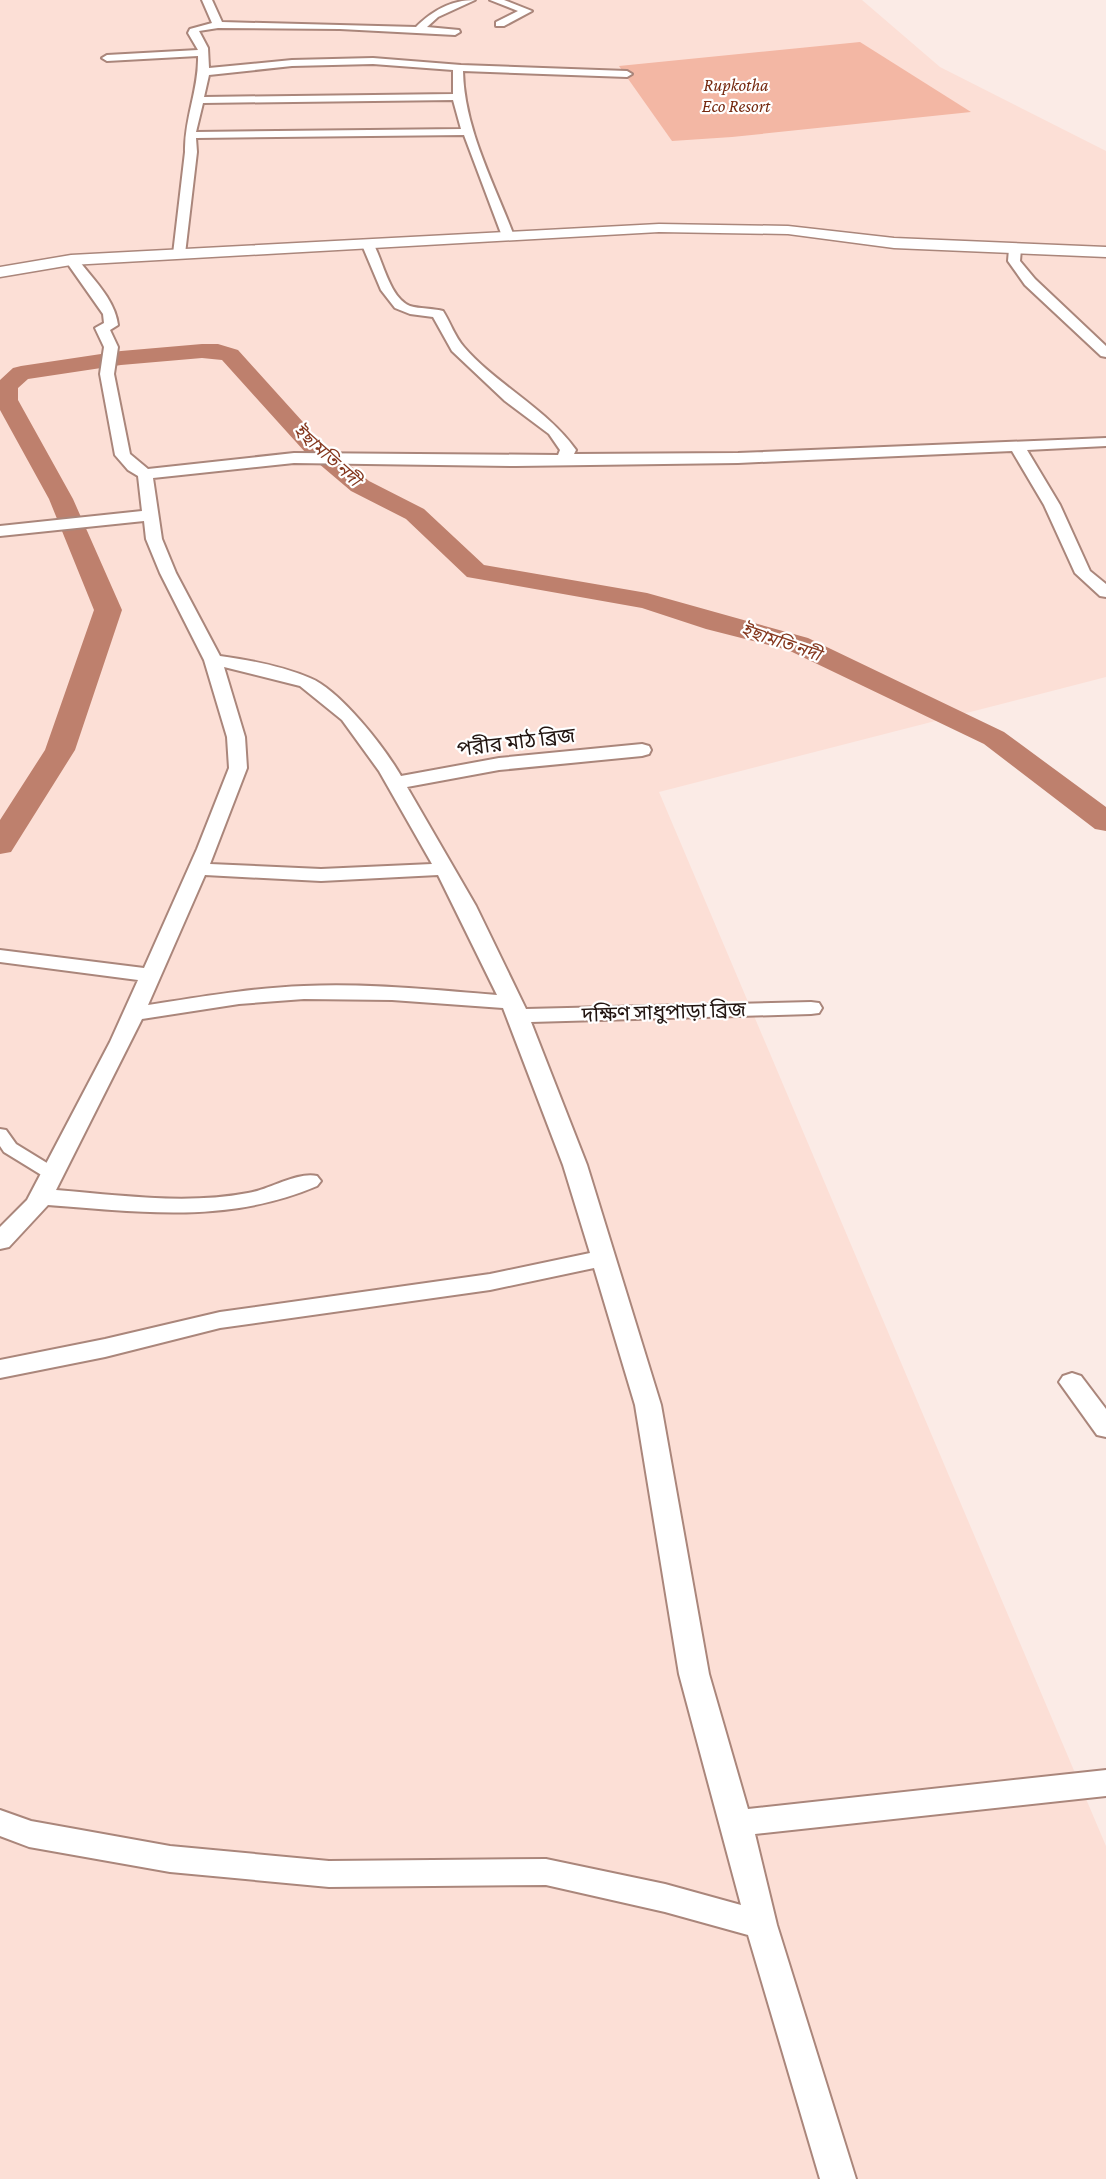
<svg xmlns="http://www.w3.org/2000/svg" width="1106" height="2179" font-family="'Crimson Pro','Noto Sans Bengali',serif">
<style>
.built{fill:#fcdfd6}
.green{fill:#f3b7a4}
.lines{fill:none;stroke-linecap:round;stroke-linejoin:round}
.river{fill:#be806d;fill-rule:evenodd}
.pedestrian-casing{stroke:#aa867b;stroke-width:4}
.minor-casing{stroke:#aa867b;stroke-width:4}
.tertiary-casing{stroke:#aa867b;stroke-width:3}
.pedestrian{fill:#fff;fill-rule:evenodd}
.minor{fill:#fff;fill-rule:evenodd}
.tertiary{fill:#fff;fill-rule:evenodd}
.labels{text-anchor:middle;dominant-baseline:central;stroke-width:4.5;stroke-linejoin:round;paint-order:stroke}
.far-park-label{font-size:18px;font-style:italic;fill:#762a10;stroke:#fff}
.far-water-label{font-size:18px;font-style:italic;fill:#85381f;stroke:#fff}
.street-label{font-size:21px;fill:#221511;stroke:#fff}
</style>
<rect width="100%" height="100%" fill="#fbebe6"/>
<path class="built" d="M0 0H862L940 67 1106 151V677L659 792 1106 1846V2179H0Z"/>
<path class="green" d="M860 42 971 112 732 137 672 141 619 66Z"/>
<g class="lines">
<path class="river" d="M202 344H218L238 350 321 442 369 481 424 509 484 565 647 593 808 638 1004 732 1106 807V831L1095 829 984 744 788 650 706 629 642 608 467 577 406 519 351 491 305 452 222 360 202 358 121 365 28 379 18 388V400L73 499 122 610 75 750 11 852 0 854V820L45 750 94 610 49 499 0 410V380L13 368 21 366 121 351Z"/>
<defs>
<path id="pedestrian" d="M0 1129 6 1130 16 1144 60 1171 63 1175 60 1179H48L4 1152 0 1146Z"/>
<g id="minor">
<path d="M202 0H212L222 22 416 27C432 11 451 0 475 0L438 17 427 27 459 30 460 32 455 35 340 29 218 28 199 31 208 48 209 68 292 60 373 58 461 65 627 71 632 74 627 77 463 71C464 128 494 183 514 236L512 239H504L502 236 464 135 196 138 197 152 185 254 179 258 173 254 185 152C184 119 199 89 198 56L107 61 102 58 107 55 198 50 188 33 190 29 212 23ZM373 64 453 70V94L204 97 209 75 292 66ZM453 100 461 129 196 132 203 103Z"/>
<path d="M490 0H504L532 11 504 26H496V22L518 11Z"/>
<path d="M368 241 374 245C383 262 390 298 410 306 420 309 432 308 443 311 450 322 455 337 464 347 497 385 547 409 576 450L574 454 738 453 1106 438V446L1027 450 1060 505 1090 571 1106 584V597L1100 596 1075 573 1044 505 1012 451 738 463 516 466 294 463 153 478 162 539 176 573 220 656C249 660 282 666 310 678 340 690 385 748 401 776L499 758 642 744 649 746 651 750 649 754 642 756 499 770 407 787 476 906 526 1009 811 1002 819 1003 822 1008 819 1013 811 1014 531 1022 587 1165 661 1405 709 1674 748 1809 1106 1770V1796L755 1834 777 1925 856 2179H820L748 1935 665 1912 546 1885 329 1887 170 1872 29 1847 0 1836V1810L31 1821 170 1846 329 1861 546 1859 665 1884 741 1905 679 1674 635 1405 594 1268 490 1290 220 1328 105 1357 0 1378V1360L105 1339 220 1312 490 1274 590 1253 563 1165 503 1008 392 1000 304 999 239 1004 142 1019 56 1190C119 1195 185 1205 248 1193 268 1190 299 1171 317 1176L321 1181 317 1186C228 1224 142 1212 48 1205L9 1247 0 1249V1227L27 1200 110 1042 138 980 0 962V950L144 968 197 849 229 768 227 737 204 660 160 573 146 539 144 521 0 536V526L142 511 138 476 128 470 115 455 100 374 104 347 95 328 104 323 103 314 65 260 66 257H76C91 277 115 299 118 325L110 330 118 347 114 374 130 454 148 469 294 453 558 455 560 450 549 434 505 401 452 351 433 317 410 314 395 308 381 290 362 245ZM224 667 300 686 342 720 379 771 432 864 321 869 210 864 247 768 245 737ZM205 875 321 881 438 875 497 995C433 990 368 983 304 986 251 988 200 997 148 1005Z"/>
<path d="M1015 245 1021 249 1020 261 1035 279 1106 346V357L1101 356 1025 285 1008 261 1009 249Z"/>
<path d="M1072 1373 1081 1376 1106 1409V1437L1097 1435 1059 1382 1063 1376Z"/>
</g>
<path id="tertiary" d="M659 224 788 226 894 238 1106 247V257L894 248 788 234 659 232 71 265 0 277V267L71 255Z"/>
</defs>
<use href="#pedestrian" class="pedestrian-casing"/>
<use href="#minor" class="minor-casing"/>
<use href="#tertiary" class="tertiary-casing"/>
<use href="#pedestrian" class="pedestrian"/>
<use href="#minor" class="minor"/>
<use href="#tertiary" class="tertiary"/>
</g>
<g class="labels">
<g class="far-park-label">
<text x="736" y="85">Rupkotha<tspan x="736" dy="21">Eco Resort</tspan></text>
</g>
<g class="far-water-label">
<text transform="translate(327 455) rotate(42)">ইছামতি নদী</text>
<text transform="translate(781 642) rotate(19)">ইছামতি নদী</text>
</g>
<g class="street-label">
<text transform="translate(516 742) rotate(-7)">পরীর মাঠ ব্রিজ</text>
<text transform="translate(664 1012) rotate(-2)">দক্ষিণ সাধুপাড়া ব্রিজ</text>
</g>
</g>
</svg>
